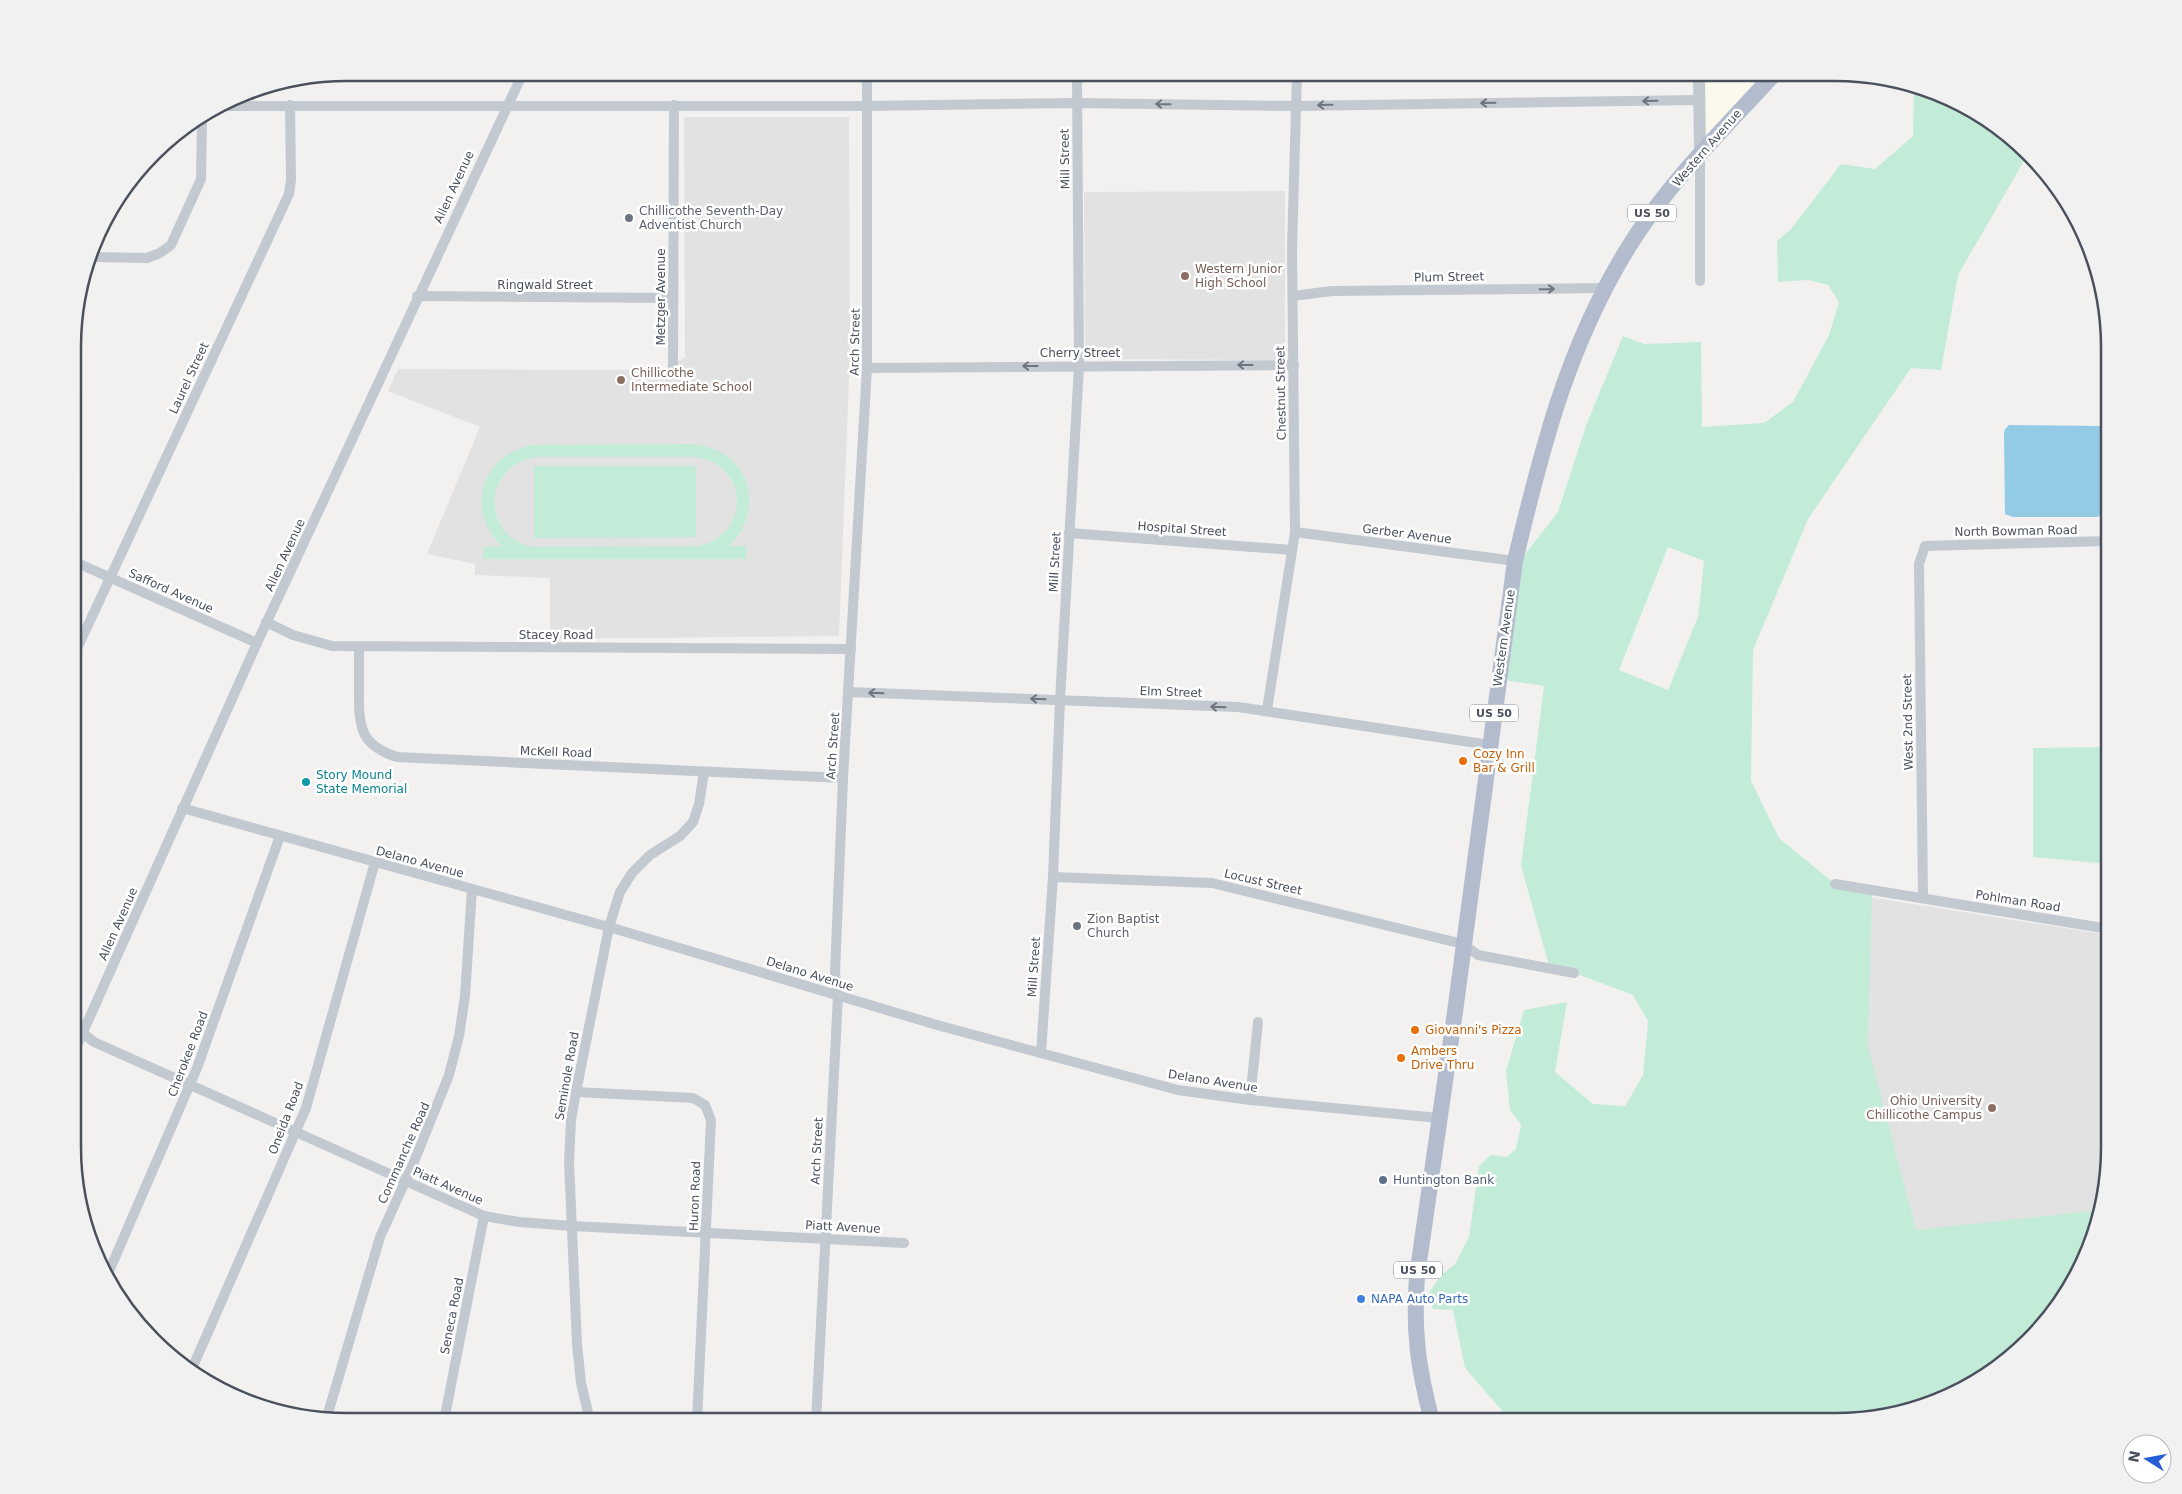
<svg xmlns="http://www.w3.org/2000/svg" width="2182" height="1494" font-family="'DejaVu Sans',sans-serif">
<style>
.commercial{fill:#fbf9ec}
.education{fill:#e3e2e2}
.green{fill:#c3ecd8;fill-rule:evenodd}
.water{fill:#93cbe6}
.lines{fill:none;stroke-linecap:round;stroke-linejoin:round}
.minor{stroke:#c2c9d1;stroke-width:10}
.tertiary{stroke:#c2c9d1;stroke-width:12}
.primary{stroke:#b2bccd;stroke-width:16}
.oneway{stroke:#6e7580}
.worship-dot{fill:#6b7280;stroke:#fff;stroke-width:2}
.education-dot{fill:#8d6e63;stroke:#fff;stroke-width:2}
.food-dot{fill:#e8710a;stroke:#fff;stroke-width:2}
.culture-dot{fill:#0f9aa8;stroke:#fff;stroke-width:2}
.service-dot{fill:#5c6f8a;stroke:#fff;stroke-width:2}
.shop-dot{fill:#3f7fe0;stroke:#fff;stroke-width:2}
.labels{text-anchor:middle;dominant-baseline:central;stroke-width:5;stroke-linejoin:round;paint-order:stroke}
.shield{fill:#fff;stroke:#80858e;stroke-width:1}
.shield-label{font-size:11px;font-weight:bold;fill:#4a515d}
.street-label{font-size:12px;fill:#4a515d;stroke:#fff}
.worship-label{font-size:12px;fill:#5b616d;stroke:#fff;text-anchor:start}
.education-label{font-size:12px;fill:#785e54;stroke:#fff;text-anchor:start}
.food-label{font-size:12px;fill:#c56008;stroke:#fff;text-anchor:start}
.culture-label{font-size:12px;fill:#0d838f;stroke:#fff;text-anchor:start}
.service-label{font-size:12px;fill:#4e5e75;stroke:#fff;text-anchor:start}
.shop-label{font-size:12px;fill:#366cbe;stroke:#fff;text-anchor:start}
.rim{fill:none;stroke:#4a515d;stroke-width:2.5}
</style>
<rect width="100%" height="100%" fill="#f3f1f0"/>
<path class="commercial" d="M1704 73H1767L1703 141Z"/>
<g class="education">
<path d="M684 117H849L850 354 839 636 550 639V578L475 575V564L427 554 480 427 388 391 398 369 664 370 685 357Z"/>
<path d="M1285 191V360L1085 359 1084 192Z"/>
<path d="M1869 897 2109 935V1164L2096 1231 1909 1240 1861 1052Z"/>
</g>
<g class="green">
<path d="M1914 85 1923 87 2002 129 2028 154 1958 275 1941 370 1911 368 1808 519 1753 650 1751 781 1779 838 1835 884 1872 890 1868 1047 1916 1230 2100 1210 2095 1235 2053 1314 2016 1353 1956 1393 1905 1412 1835 1421H1511L1465 1368 1453 1310 1433 1309 1429 1293 1441 1275 1455 1264 1469 1237 1479 1166 1491 1155 1507 1157 1516 1149 1521 1125 1510 1110 1506 1071 1524 1010 1567 1002 1555 1072 1593 1104 1625 1106 1643 1075 1648 1021 1633 995 1574 973 1550 969 1521 866 1544 686 1504 680 1522 558 1558 512 1587 423 1623 336 1644 344 1701 342 1702 427 1764 423 1793 402 1829 335 1839 302 1828 285 1808 280 1778 282 1777 241 1791 229 1841 164 1875 169 1913 136ZM1668 547 1704 561 1698 617 1668 690 1619 670Z"/>
<path d="M530 445 693 444C748 449 768 508 729 546H746V559H483V547L502 546C465 511 480 458 530 445ZM539 457H693C748 461 753 533 699 546L538 547C480 543 480 462 539 457Z"/>
<path d="M534 466H696V537L534 538Z"/>
<path d="M2109 747V864L2033 857V748Z"/>
</g>
<path class="water" d="M2009 425 2101 426 2104 434V509L2102 514 2097 517H2013L2005 514 2004 433 2005 429Z"/>
<g class="lines">
<g class="minor">
<path d="M222 106H866L1077 103 1297 106 1699 100"/>
<path d="M91 257 147 258 160 253 171 245 201 179 202 119"/>
<path d="M1700 281V156"/>
<path d="M417 296 673 298"/>
<path d="M1293 296 1332 291 1606 288"/>
<path d="M867 368 1294 365"/>
<path d="M673 369 674 105"/>
<path d="M1295 532 1515 561"/>
<path d="M1069 533 1292 550"/>
<path d="M75 562 257 643"/>
<path d="M266 622 293 635 332 646 851 649"/>
<path d="M359 647C359 662 359 678 359 694 358 728 362 746 397 757L843 778"/>
<path d="M75 653 289 194 291 180 290 105"/>
<path d="M849 692 1238 707 1490 745"/>
<path d="M1267 710 1295 532 1292 249 1297 73"/>
<path d="M182 808 609 927 937 1025 1178 1090 1250 1100 1439 1118"/>
<path d="M1053 877 1212 883 1463 944 1478 955 1574 973"/>
<path d="M1835 884 2109 929"/>
<path d="M1923 898 1919 564 1925 546 2109 541"/>
<path d="M75 1027 94 1042 484 1216 519 1222 572 1226 904 1243"/>
<path d="M75 1050 257 643 523 73"/>
<path d="M1041 1053 1053 877 1060 700 1079 366 1077 73"/>
<path d="M576 1092 693 1098 705 1105 711 1120 697 1421"/>
<path d="M1250 1100 1258 1022"/>
<path d="M107 1276 197 1068 280 836"/>
<path d="M191 1371 306 1108 375 862"/>
<path d="M326 1420 380 1237 414 1162 449 1075 459 1036 465 996 472 889"/>
<path d="M444 1421 484 1216"/>
<path d="M590 1421 581 1383 577 1344 569 1162 571 1120 576 1092 609 927 620 892 632 873 650 855 680 836 693 822 699 804 704 772"/>
<path d="M816 1421 838 996 835 973 843 778 867 368V73"/>
</g>
<path class="tertiary" d="M1699 73 1700 156"/>
<path class="primary" d="M1432 1421C1418 1368 1413 1332 1417 1276L1455 1012 1515 561C1542 447 1569 340 1633 240 1672 179 1726 127 1775 73"/>
</g>
<defs><path id="oneway-shaft" d="M-6 0H5M1.5-3L5.5 0L1.5 3" fill="none" stroke-width="1.6" stroke-linecap="round" stroke-linejoin="round" transform="scale(1.25)"/></defs>
<g class="oneway">
<use href="#oneway-shaft" transform="translate(1650 101) rotate(179)"/>
<use href="#oneway-shaft" transform="translate(1488 103) rotate(179)"/>
<use href="#oneway-shaft" transform="translate(1163 104) rotate(-179)"/>
<use href="#oneway-shaft" transform="translate(1325 105) rotate(179)"/>
<use href="#oneway-shaft" transform="translate(1547 289) rotate(-1)"/>
<use href="#oneway-shaft" transform="translate(1245 365) rotate(180)"/>
<use href="#oneway-shaft" transform="translate(1030 366) rotate(180)"/>
<use href="#oneway-shaft" transform="translate(876 693) rotate(-178)"/>
<use href="#oneway-shaft" transform="translate(1038 699) rotate(-178)"/>
<use href="#oneway-shaft" transform="translate(1218 707) rotate(-178)"/>
</g>
<g class="worship-dot">
<circle cx="629" cy="218" r="5"/>
<circle cx="1077" cy="926" r="5"/>
</g>
<g class="education-dot">
<circle cx="1185" cy="276" r="5"/>
<circle cx="621" cy="380" r="5"/>
<circle cx="1992" cy="1108" r="5"/>
</g>
<g class="food-dot">
<circle cx="1463" cy="761" r="5"/>
<circle cx="1415" cy="1030" r="5"/>
<circle cx="1401" cy="1058" r="5"/>
</g>
<circle class="culture-dot" cx="306" cy="782" r="5"/>
<circle class="service-dot" cx="1383" cy="1180" r="5"/>
<circle class="shop-dot" cx="1361" cy="1299" r="5"/>
<g class="labels">
<g class="shield">
<rect x="1628" y="204.5" width="48" height="17" rx="4"/>
<rect x="1470" y="704.5" width="48" height="17" rx="4"/>
<rect x="1394" y="1261.5" width="48" height="17" rx="4"/>
</g>
<g class="shield-label">
<text x="1652" y="213">US 50</text>
<text x="1494" y="713">US 50</text>
<text x="1418" y="1270">US 50</text>
</g>
<g class="street-label">
<text transform="translate(1707 148) rotate(-49)">Western Avenue</text>
<text transform="translate(1065 159) rotate(-91)">Mill Street</text>
<text transform="translate(454 187) rotate(-65)">Allen Avenue</text>
<text transform="translate(1449 277) rotate(-1)">Plum Street</text>
<text x="545" y="285">Ringwald Street</text>
<text transform="translate(661 297) rotate(-90)">Metzger Avenue</text>
<text transform="translate(855 342) rotate(-89)">Arch Street</text>
<text x="1080" y="353">Cherry Street</text>
<text transform="translate(189 378) rotate(-65)">Laurel Street</text>
<text transform="translate(1281 393) rotate(-91)">Chestnut Street</text>
<text transform="translate(1182 529) rotate(4)">Hospital Street</text>
<text transform="translate(2016 531) rotate(-1)">North Bowman Road</text>
<text transform="translate(1407 534) rotate(7)">Gerber Avenue</text>
<text transform="translate(285 555) rotate(-65)">Allen Avenue</text>
<text transform="translate(1055 562) rotate(-87)">Mill Street</text>
<text transform="translate(171 591) rotate(24)">Safford Avenue</text>
<text x="556" y="635">Stacey Road</text>
<text transform="translate(1504 638) rotate(-82)">Western Avenue</text>
<text transform="translate(1171 692) rotate(2)">Elm Street</text>
<text transform="translate(1908 722) rotate(-91)">West 2nd Street</text>
<text transform="translate(833 746) rotate(-86)">Arch Street</text>
<text transform="translate(556 752) rotate(2)">McKell Road</text>
<text transform="translate(420 862) rotate(15)">Delano Avenue</text>
<text transform="translate(1263 882) rotate(13)">Locust Street</text>
<text transform="translate(2018 901) rotate(9)">Pohlman Road</text>
<text transform="translate(118 924) rotate(-66)">Allen Avenue</text>
<text transform="translate(1034 967) rotate(-86)">Mill Street</text>
<text transform="translate(810 974) rotate(17)">Delano Avenue</text>
<text transform="translate(188 1054) rotate(-69)">Cherokee Road</text>
<text transform="translate(567 1076) rotate(-80)">Seminole Road</text>
<text transform="translate(1213 1081) rotate(9)">Delano Avenue</text>
<text transform="translate(286 1118) rotate(-69)">Oneida Road</text>
<text transform="translate(817 1151) rotate(-87)">Arch Street</text>
<text transform="translate(404 1153) rotate(-66)">Commanche Road</text>
<text transform="translate(448 1186) rotate(24)">Piatt Avenue</text>
<text transform="translate(695 1196) rotate(-88)">Huron Road</text>
<text transform="translate(843 1227) rotate(3)">Piatt Avenue</text>
<text transform="translate(452 1316) rotate(-79)">Seneca Road</text>
</g>
<g class="worship-label">
<text x="639" y="211">Chillicothe Seventh-Day<tspan x="639" dy="14">Adventist Church</tspan></text>
<text x="1087" y="919">Zion Baptist<tspan x="1087" dy="14">Church</tspan></text>
</g>
<g class="education-label">
<text x="1195" y="269">Western Junior<tspan x="1195" dy="14">High School</tspan></text>
<text x="631" y="373">Chillicothe<tspan x="631" dy="14">Intermediate School</tspan></text>
<text x="1982" y="1101" text-anchor="end">Ohio University<tspan x="1982" dy="14">Chillicothe Campus</tspan></text>
</g>
<g class="food-label">
<text x="1473" y="754">Cozy Inn<tspan x="1473" dy="14">Bar &amp; Grill</tspan></text>
<text x="1425" y="1030">Giovanni's Pizza</text>
<text x="1411" y="1051">Ambers<tspan x="1411" dy="14">Drive Thru</tspan></text>
</g>
<g class="culture-label">
<text x="316" y="775">Story Mound<tspan x="316" dy="14">State Memorial</tspan></text>
</g>
<g class="service-label">
<text x="1393" y="1180">Huntington Bank</text>
</g>
<g class="shop-label">
<text x="1371" y="1299">NAPA Auto Parts</text>
</g>
</g>
<path d="M0 0H2182V1494H0ZM347 81H1835A266 266 0 0 1 2101 347V1147A266 266 0 0 1 1835 1413H347A266 266 0 0 1 81 1147V347A266 266 0 0 1 347 81Z" fill="#f1f1f2" fill-rule="evenodd"/>
<path class="rim" d="M347 81H1835A266 266 0 0 1 2101 347V1147A266 266 0 0 1 1835 1413H347A266 266 0 0 1 81 1147V347A266 266 0 0 1 347 81Z"/>
<g transform="translate(2147 1459) rotate(281)"><circle r="24" fill="#ffffff" stroke="#b7b9be"/>
<path d="M0-4L9 19L0 12L-9 19Z" fill="#265ed7"/>
<text y="-8" font-size="14" font-weight="bold" text-anchor="middle" fill="#4a515d">N</text>
</g>
</svg>
